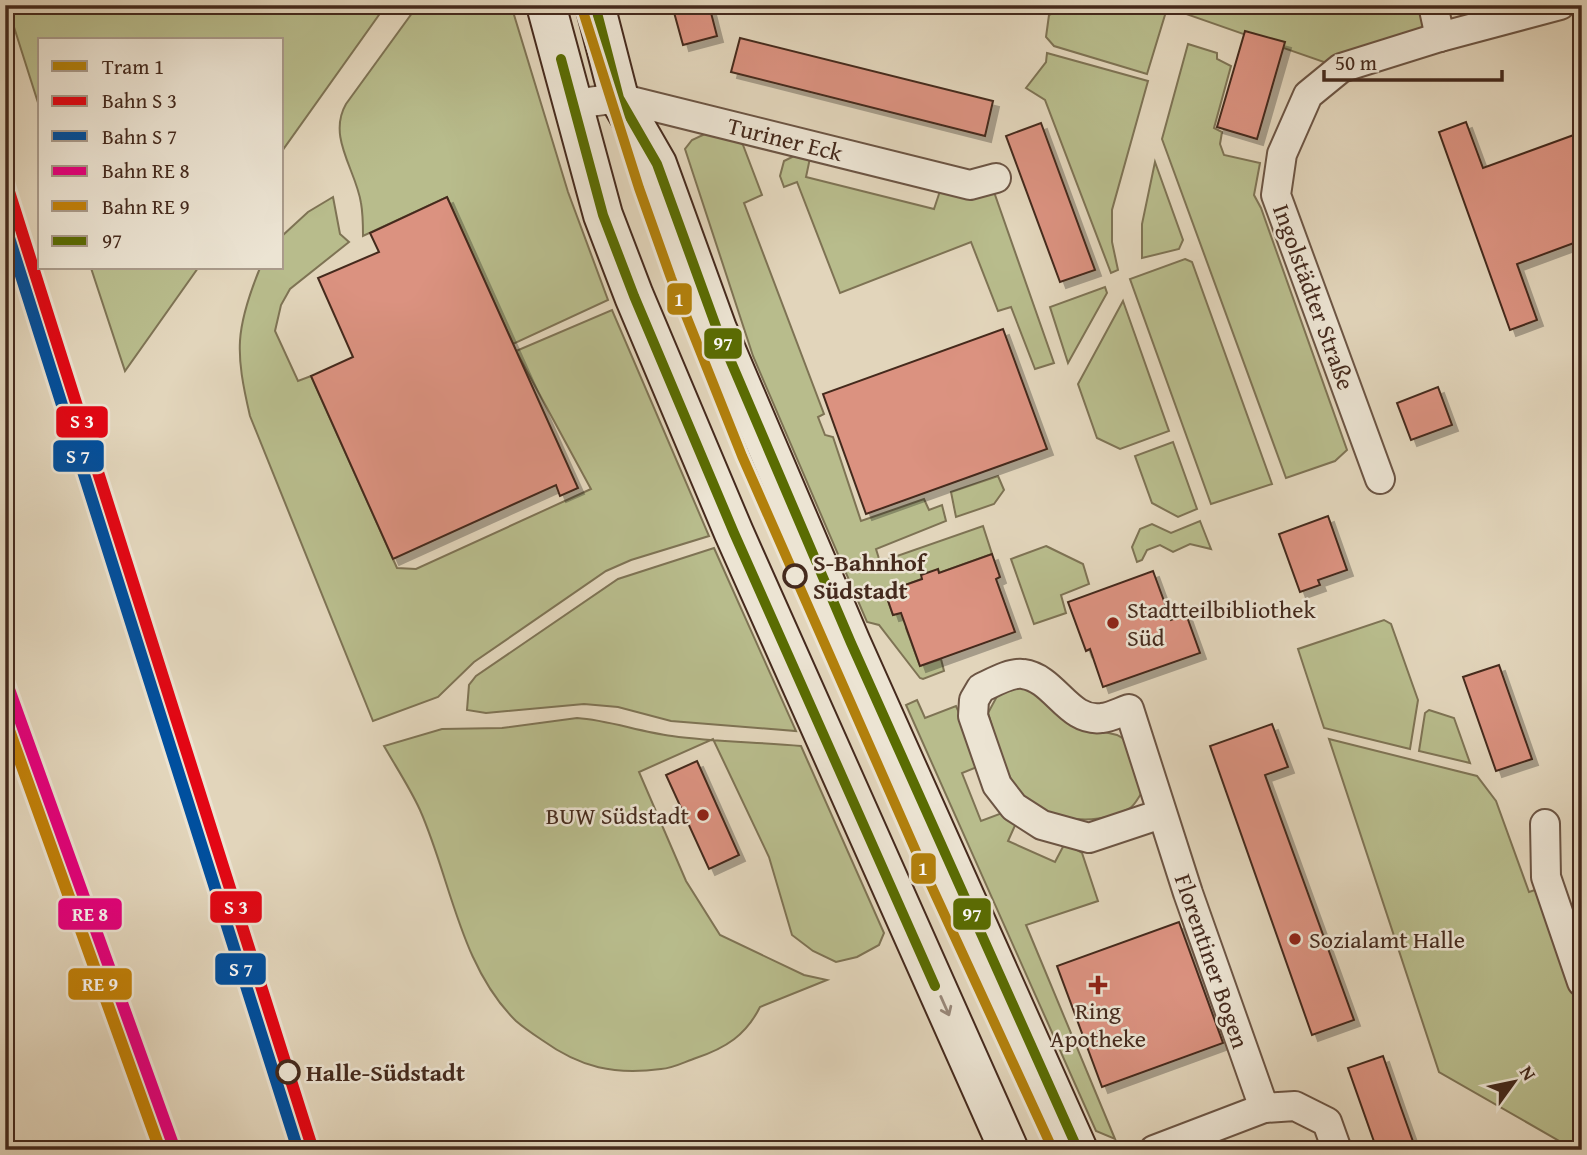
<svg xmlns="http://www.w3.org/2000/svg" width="1587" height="1155" font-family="'Gentium Book Plus',serif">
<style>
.green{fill:#b8bc8c;stroke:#7e7354;stroke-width:2}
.building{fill:#db9280;stroke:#452a1d;stroke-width:2;filter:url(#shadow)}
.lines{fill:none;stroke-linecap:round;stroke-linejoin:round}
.street-casing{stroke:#6c5544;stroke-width:32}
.secondary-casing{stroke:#452a1d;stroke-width:42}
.street{stroke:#ece4d3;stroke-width:28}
.secondary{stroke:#ece4d3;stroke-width:38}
.bus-1-casing{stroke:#ece4d3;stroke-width:16}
.bus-1{stroke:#5a6c02;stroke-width:10}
.rail-1-casing{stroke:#ece4d3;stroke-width:18}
.rail-2-casing{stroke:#ece4d3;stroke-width:18}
.rail-3-casing{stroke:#ece4d3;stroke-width:18}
.rail-4-casing{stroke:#ece4d3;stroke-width:18}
.rail-1{stroke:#e30614;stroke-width:12}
.rail-2{stroke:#004f9e;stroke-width:12}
.rail-3{stroke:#e5007d;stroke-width:12}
.rail-4{stroke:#c28109;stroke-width:12}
.tram-1-casing{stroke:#ece4d3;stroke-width:16}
.tram-1{stroke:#b2800c;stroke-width:10}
.oneway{stroke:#988778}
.stop-dot{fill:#ece4d3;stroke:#452a1d;stroke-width:3.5}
.poi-dot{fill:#8f2418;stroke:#ece4d3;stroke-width:2.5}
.labels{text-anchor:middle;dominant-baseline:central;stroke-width:5;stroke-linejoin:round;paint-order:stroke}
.street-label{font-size:24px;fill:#452a1d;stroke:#ece4d3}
.stop-label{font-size:24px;font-weight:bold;fill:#452a1d;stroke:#ece4d3;text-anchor:start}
.poi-label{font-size:24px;fill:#452a1d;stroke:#ece4d3;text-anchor:start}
.line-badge{stroke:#ece4d3;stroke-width:2.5}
.badge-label{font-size:19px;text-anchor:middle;font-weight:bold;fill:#fff}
</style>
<defs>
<filter id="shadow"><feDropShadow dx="6" dy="6" stdDeviation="0" flood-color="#0004"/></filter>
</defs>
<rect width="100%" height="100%" fill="#e2d5bb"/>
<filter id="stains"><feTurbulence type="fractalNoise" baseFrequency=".00286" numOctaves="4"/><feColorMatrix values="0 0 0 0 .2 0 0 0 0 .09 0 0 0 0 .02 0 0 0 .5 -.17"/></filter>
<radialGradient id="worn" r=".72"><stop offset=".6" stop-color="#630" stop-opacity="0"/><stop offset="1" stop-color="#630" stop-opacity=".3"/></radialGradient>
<g class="green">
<path d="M7 5H386L282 151V40H40V109Z"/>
<path d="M418 5H511L568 192 608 300 513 344 447 197 363 236C363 225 363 214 361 203 356 170 327 137 346 104Z"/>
<path d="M1064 5H1168L1147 74 1054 46 1046 37 1049 15 1063 8Z"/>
<path d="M1189 5H1433L1440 37 1341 68 1186 14Z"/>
<path d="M1188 44 1217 53V59L1231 66 1214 128 1222 132 1220 144 1224 155 1260 163 1254 195 1261 208 1347 450 1335 461 1286 478 1162 139Z"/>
<path d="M1047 53 1148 81 1112 210V242L1118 270 1111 273 1045 100 1026 88 1046 62Z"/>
<path d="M707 133 736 139 743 145 762 195 744 203 824 414 818 417 825 435 833 437 861 521 924 499 929 510 942 505 946 521 876 549 880 562 983 526 992 554 939 573 938 569 922 579 885 592 893 615 942 598 906 628 920 666 941 659 944 671 923 679 920 678 879 625 867 622 753 356 685 149 692 140Z"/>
<path d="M796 155 810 158 806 177 934 209 940 191 994 192 1054 363 1035 369 1011 307 998 311 971 242 840 293 797 182 784 187 780 176 784 161Z"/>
<path d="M1155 162 1183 240 1179 249 1142 258V224Z"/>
<path d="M333 197 340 234 349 242 290 289 281 305 275 331 298 381 311 376 397 568 416 569 591 489 516 351 612 310 709 536 631 560 606 571 474 662 438 697 373 721 250 416C235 352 235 329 260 268H282V236L308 212Z"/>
<path d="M1185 259 1192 262 1272 484 1211 504 1130 279Z"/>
<path d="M91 268H198L125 371Z"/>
<path d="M1105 287 1107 293 1068 363 1050 307Z"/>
<path d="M1123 301 1169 431 1120 449 1097 438 1078 384Z"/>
<path d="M1173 442 1197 509 1178 517 1152 503 1135 456Z"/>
<path d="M998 476 1004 490 994 504 956 517 951 492Z"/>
<path d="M1200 521 1211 549 1190 544 1173 552 1160 545 1147 550 1142 560 1137 562 1132 547 1140 529 1152 524 1171 533Z"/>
<path d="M1046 546 1083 564 1089 584 1061 595 1066 613 1034 624 1011 559Z"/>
<path d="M714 548 796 731 671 721 618 707 584 704 486 713 467 710 469 685 476 676 618 579Z"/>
<path d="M1384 620 1391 624 1418 700 1410 749 1324 728 1298 649Z"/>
<path d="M1026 680 1050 695 1067 723 1117 735 1131 743 1143 791C1139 796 1135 805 1130 808 1092 830 1032 820 1011 779 1000 760 995 734 988 713L1002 687Z"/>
<path d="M917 700 925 718 956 706 982 765 962 773 981 821 1002 813 1017 821 1008 841 1055 862 1065 843 1082 853 1098 901 1026 925 1115 1139 1096 1131 906 705Z"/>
<path d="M1429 710 1454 718 1470 763 1419 751 1425 713Z"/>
<path d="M577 718C609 720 639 732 672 736 714 742 758 742 801 746L884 933 879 945 857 957 836 962 813 951 792 935 769 857 713 739 639 772 686 881 720 935 804 975 827 980 760 1007C746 1035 726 1048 696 1058 684 1062 674 1068 661 1069 614 1075 581 1068 542 1040 533 1034 524 1028 516 1021 460 966 451 880 420 810 410 788 396 767 384 746L442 729 502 728Z"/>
<path d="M1329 739 1477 776 1496 801 1529 892 1538 889 1562 961 1582 1000V1150H1575L1439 1072Z"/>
</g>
<g class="building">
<path d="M672 5H709L717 36 683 45Z"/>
<path d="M1245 31 1285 42 1257 139 1217 127Z"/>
<path d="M740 38 993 101 985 136 731 72Z"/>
<path d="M1466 122 1483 168 1582 132V240L1517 264 1537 320 1510 330 1439 132Z"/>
<path d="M1041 123 1095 270 1060 282 1006 136Z"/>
<path d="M447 197 578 488 560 496 556 485 393 559 311 376 353 357 318 278 379 252 370 233Z"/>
<path d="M1003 329 1047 449 866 514 823 394Z"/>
<path d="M1438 387 1452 425 1411 440 1397 403Z"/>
<path d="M1328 516 1347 570 1318 580 1320 585 1300 592 1279 534Z"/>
<path d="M992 554 1000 577 996 579 1015 632 920 666 901 613 893 615 885 592 922 579 921 575 938 569 939 573Z"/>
<path d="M1153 571 1171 620 1186 614 1200 653 1103 687 1090 649 1086 651 1068 602Z"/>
<path d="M1499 665 1532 759 1496 771 1463 677Z"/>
<path d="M1272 724 1288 767 1265 775 1354 1020 1312 1035 1210 746Z"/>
<path d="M697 761 739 855 709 869 666 775Z"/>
<path d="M1179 922 1223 1043 1102 1087 1057 966Z"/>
<path d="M1383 1056 1400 1105 1416 1150H1377L1348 1068Z"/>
</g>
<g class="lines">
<defs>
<g id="street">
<path d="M1433 5 1440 37 1560 5"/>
<path d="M574 104 619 98 970 185 996 178"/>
<path d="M1380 479 1276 195 1282 154 1308 95 1341 68 1440 37"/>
<path d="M1161 814 1089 838 1042 825 1014 807 997 785 973 716 974 700 981 688C992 683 1011 672 1023 674 1055 678 1068 723 1102 718 1111 717 1120 712 1129 709L1188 893 1264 1108 1295 1106 1327 1122 1337 1150"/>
<path d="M1545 824 1546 877 1582 982"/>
<path d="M1154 1150 1264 1108"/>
</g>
<g id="secondary">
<path d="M546 5 603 215 634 296 734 533 1009 1150"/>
<path d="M595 5 619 98 657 164 717 329 851 643 1078 1150"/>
</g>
</defs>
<use href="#street" class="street-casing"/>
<use href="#secondary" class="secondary-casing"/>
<use href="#street" class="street"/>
<use href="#secondary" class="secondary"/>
<defs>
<g id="bus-1">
<path d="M595 5 619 98 657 164 717 329 851 643 1078 1150"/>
<path d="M561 59 603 215 634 296 734 533 935 986"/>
</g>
</defs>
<use href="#bus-1" class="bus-1-casing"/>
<use href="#bus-1" class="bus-1"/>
<defs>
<path id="rail-1" d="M5 179 313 1150"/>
<path id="rail-2" d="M5 225 298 1150"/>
<path id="rail-3" d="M5 678 175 1150"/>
<path id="rail-4" d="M5 719 160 1150"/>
</defs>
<use href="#rail-1" class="rail-1-casing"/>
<use href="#rail-2" class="rail-2-casing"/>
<use href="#rail-3" class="rail-3-casing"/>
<use href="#rail-4" class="rail-4-casing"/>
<use href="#rail-1" class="rail-1"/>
<use href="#rail-2" class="rail-2"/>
<use href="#rail-3" class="rail-3"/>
<use href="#rail-4" class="rail-4"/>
<defs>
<path id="tram-1" d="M581 5 639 188 671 278 742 456 929 881 1053 1150"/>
</defs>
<use href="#tram-1" class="tram-1-casing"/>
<use href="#tram-1" class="tram-1"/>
</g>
<defs><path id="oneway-shaft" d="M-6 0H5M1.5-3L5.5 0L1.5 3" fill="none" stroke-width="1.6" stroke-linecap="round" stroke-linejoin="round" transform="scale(1.75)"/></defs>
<use class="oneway" href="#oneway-shaft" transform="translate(945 1006) rotate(66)"/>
<g class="stop-dot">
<circle cx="795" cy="576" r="11"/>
<circle cx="288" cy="1072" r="11"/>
</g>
<g class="poi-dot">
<circle cx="1113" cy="623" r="7"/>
<circle cx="703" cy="815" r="7"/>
<circle cx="1295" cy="939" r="7"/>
<path d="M1094.5 974.5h7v7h7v7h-7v7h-7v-7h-7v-7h7z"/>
</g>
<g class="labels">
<g class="street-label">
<text transform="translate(785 139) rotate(14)">Turiner Eck</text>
<text transform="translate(1314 297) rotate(70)">Ingolstädter Straße</text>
<text transform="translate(1212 961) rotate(71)">Florentiner Bogen</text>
</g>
<g class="stop-label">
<text x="813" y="562">S-Bahnhof<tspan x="813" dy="28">Südstadt</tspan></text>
<text x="306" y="1072">Halle-Südstadt</text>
</g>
<g class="poi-label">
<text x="1127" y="609">Stadtteilbibliothek<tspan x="1127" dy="28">Süd</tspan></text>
<text x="689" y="815" text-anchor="end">BUW Südstadt</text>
<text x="1309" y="939">Sozialamt Halle</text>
<text x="1098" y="1010" text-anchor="middle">Ring<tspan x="1098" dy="28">Apotheke</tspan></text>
</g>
</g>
<g class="line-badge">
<rect x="666" y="282" width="27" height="34" rx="7" fill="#b2800c"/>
<rect x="703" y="327" width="40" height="33" rx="7" fill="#5a6c02"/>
<rect x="55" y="405" width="54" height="34" rx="7" fill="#e30614"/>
<rect x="52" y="439" width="53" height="34" rx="7" fill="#004f9e"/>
<rect x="910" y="852" width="27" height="33" rx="7" fill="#b2800c"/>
<rect x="209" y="890" width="54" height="34" rx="7" fill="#e30614"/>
<rect x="952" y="897" width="40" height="34" rx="7" fill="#5a6c02"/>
<rect x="57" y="897" width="66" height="34" rx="7" fill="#e5007d"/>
<rect x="214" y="952" width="53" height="34" rx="7" fill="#004f9e"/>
<rect x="67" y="967" width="66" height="34" rx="7" fill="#c28109"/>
</g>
<g class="badge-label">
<text x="679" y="306">1</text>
<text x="723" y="350">97</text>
<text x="82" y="428">S 3</text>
<text x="78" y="463">S 7</text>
<text x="923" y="875">1</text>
<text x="236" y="914">S 3</text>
<text x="972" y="921">97</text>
<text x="90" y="921">RE 8</text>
<text x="241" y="976">S 7</text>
<text x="100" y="991">RE 9</text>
</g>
<rect width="1587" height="1155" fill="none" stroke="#e2d5bb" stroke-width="28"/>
<rect x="7" y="7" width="1573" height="1141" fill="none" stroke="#452a1d" stroke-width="3.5"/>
<rect x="14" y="14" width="1559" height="1127" fill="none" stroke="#452a1d" stroke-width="2"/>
<rect x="38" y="38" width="245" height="231" fill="#ece4d3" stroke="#a99a8a" stroke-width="2"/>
<rect x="52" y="61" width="35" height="10" fill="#b2800c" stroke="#a99a8a" stroke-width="2"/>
<text x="102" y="74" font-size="21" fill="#452a1d">Tram 1</text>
<rect x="52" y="96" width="35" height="10" fill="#e30614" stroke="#a99a8a" stroke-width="2"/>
<text x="102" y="108" font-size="21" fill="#452a1d">Bahn S 3</text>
<rect x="52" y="131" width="35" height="10" fill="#004f9e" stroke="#a99a8a" stroke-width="2"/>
<text x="102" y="144" font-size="21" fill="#452a1d">Bahn S 7</text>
<rect x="52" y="166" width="35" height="10" fill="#e5007d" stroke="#a99a8a" stroke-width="2"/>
<text x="102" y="178" font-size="21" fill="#452a1d">Bahn RE 8</text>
<rect x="52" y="201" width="35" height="10" fill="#c28109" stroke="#a99a8a" stroke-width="2"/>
<text x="102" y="214" font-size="21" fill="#452a1d">Bahn RE 9</text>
<rect x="52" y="236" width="35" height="10" fill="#5a6c02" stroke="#a99a8a" stroke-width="2"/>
<text x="102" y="248" font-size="21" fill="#452a1d">97</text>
<g transform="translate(1514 1082) rotate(57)" stroke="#ece4d3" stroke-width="5" paint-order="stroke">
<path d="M0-5L12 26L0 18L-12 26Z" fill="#452a1d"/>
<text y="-10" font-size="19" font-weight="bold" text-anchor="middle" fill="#452a1d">N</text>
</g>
<path d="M1324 70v10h178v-10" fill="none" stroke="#452a1d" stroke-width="3.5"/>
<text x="1335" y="70" font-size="21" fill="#452a1d" stroke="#ece4d3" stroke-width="5" paint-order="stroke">50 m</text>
<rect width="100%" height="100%" filter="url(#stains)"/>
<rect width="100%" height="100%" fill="url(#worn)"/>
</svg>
